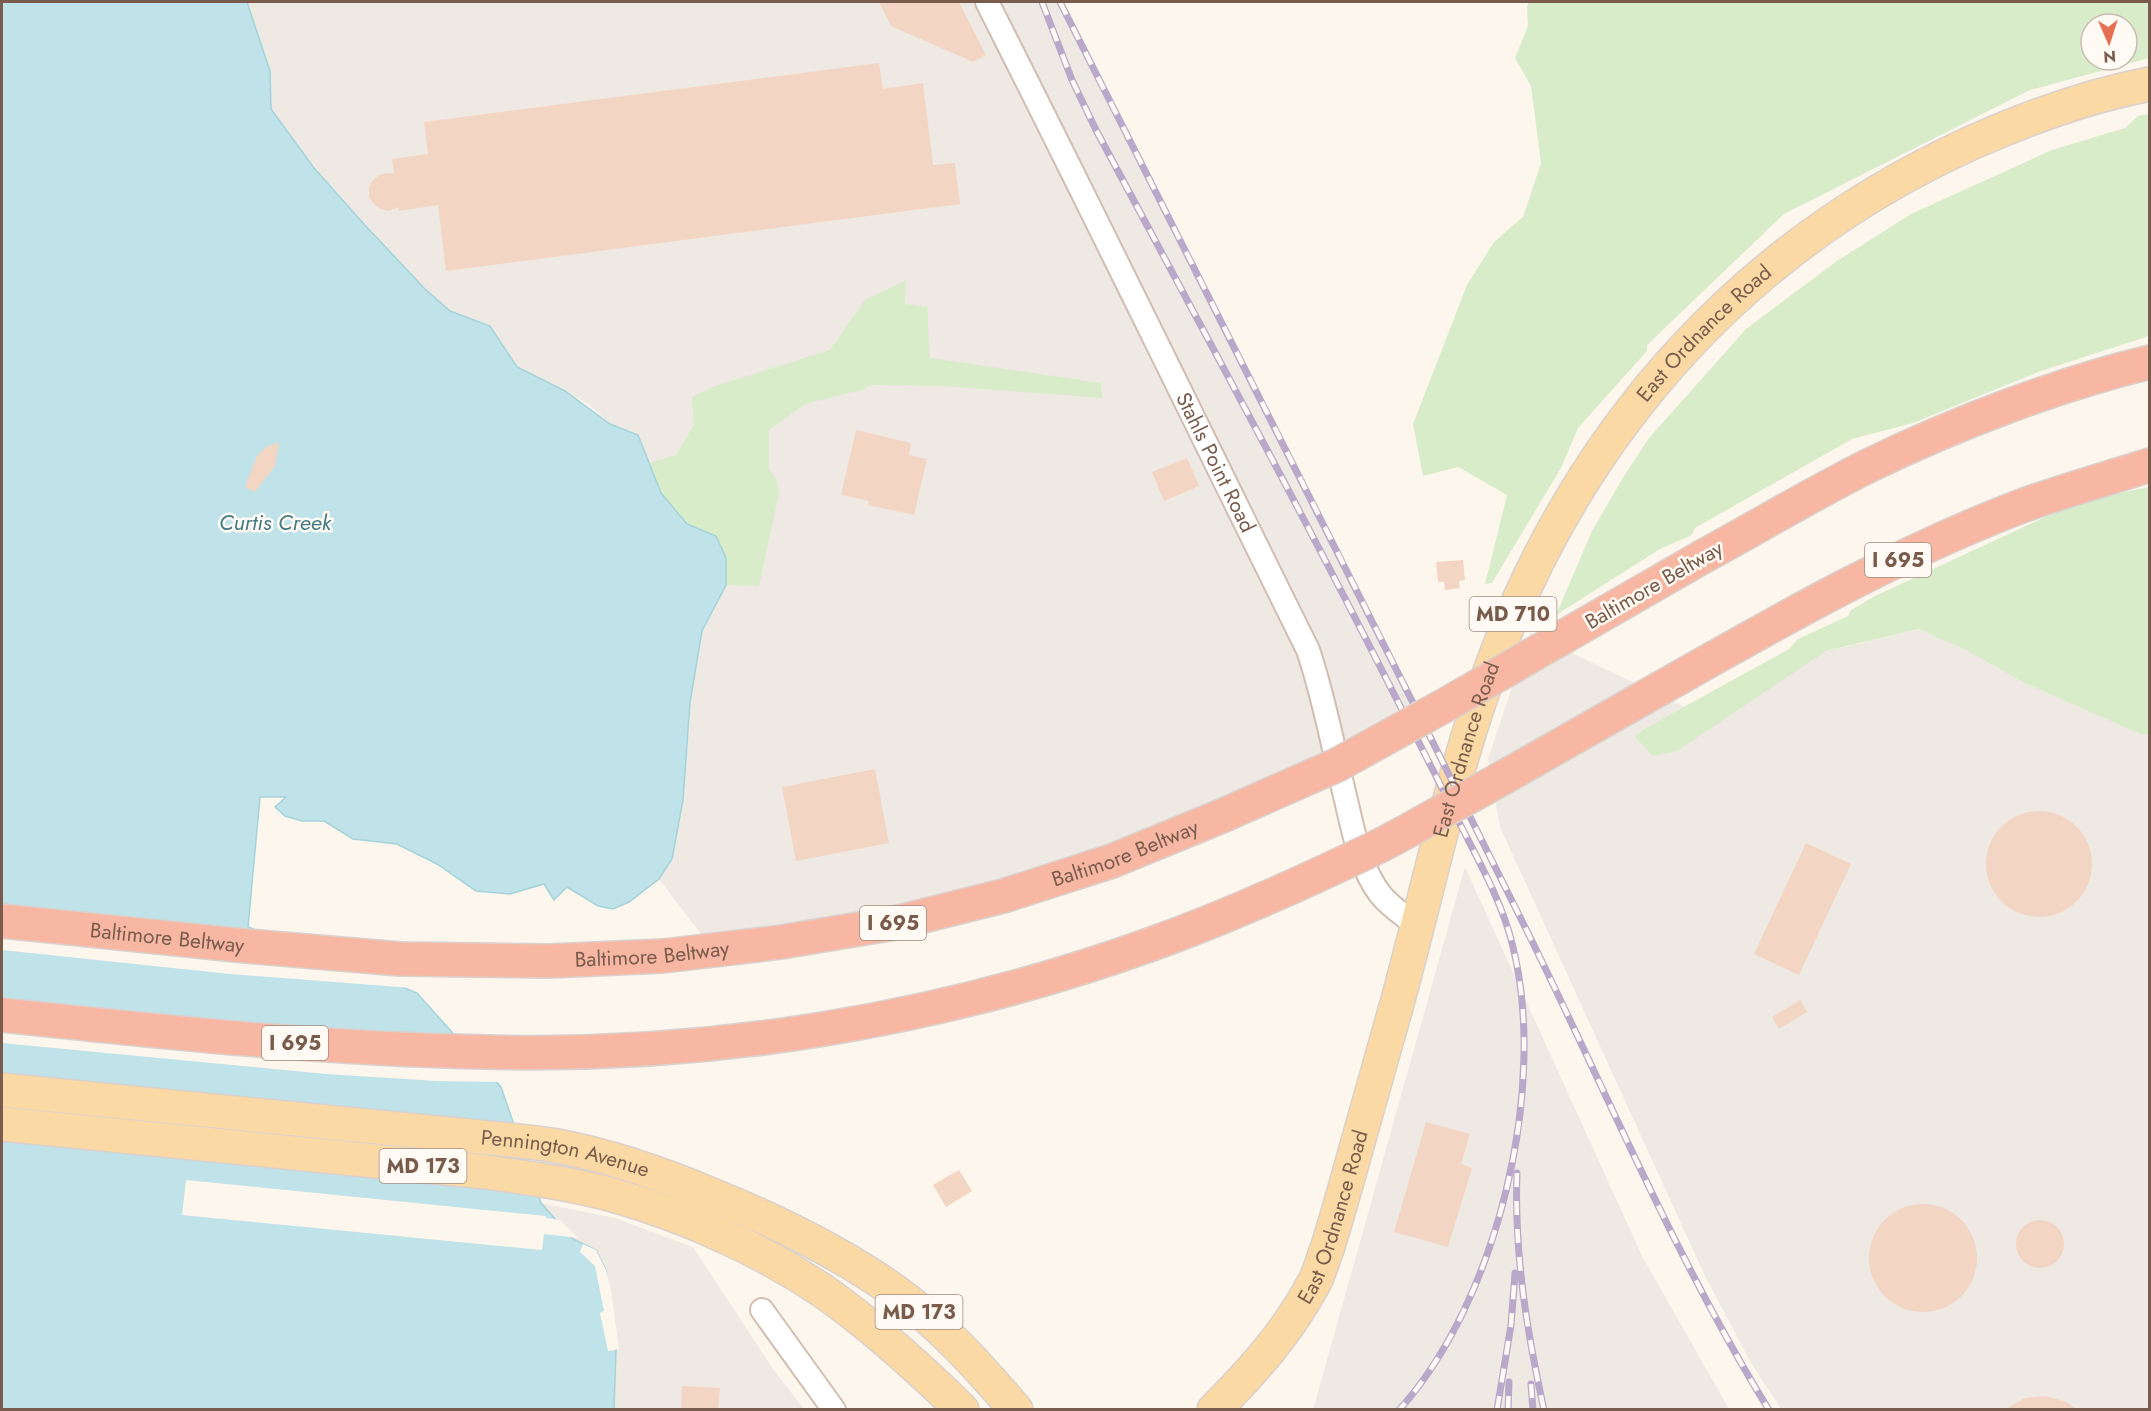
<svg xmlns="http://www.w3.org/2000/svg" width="2151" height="1411" font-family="Jost,sans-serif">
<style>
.industrial{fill:#efe9e4}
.green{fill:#d8ecc9;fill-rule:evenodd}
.water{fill:#bfe3e8;stroke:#a5d3da;stroke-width:1.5}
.pier{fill:#fdf6ec}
.building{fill:#f3d5c3}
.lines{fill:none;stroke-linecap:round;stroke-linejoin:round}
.minor-casing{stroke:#d1beb0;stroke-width:26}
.primary-casing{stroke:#dad1cd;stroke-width:36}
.motorway-casing{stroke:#dad1cd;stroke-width:36}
.minor{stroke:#fff;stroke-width:22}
.primary{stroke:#fbd9a5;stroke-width:33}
.motorway{stroke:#f7b7a3;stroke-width:33}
.rail-casing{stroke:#b9a8c9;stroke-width:7}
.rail{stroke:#fffaf3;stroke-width:4.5;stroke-dasharray:14;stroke-linecap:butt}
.motorway-bridge-casing{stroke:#dad1cd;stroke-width:36;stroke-linecap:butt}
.motorway-bridge{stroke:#f7b7a3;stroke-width:33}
.labels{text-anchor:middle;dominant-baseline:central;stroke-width:5;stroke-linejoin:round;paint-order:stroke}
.shield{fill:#fffaf3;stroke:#a28b7f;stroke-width:1.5}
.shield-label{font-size:20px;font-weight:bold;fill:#7a5c4d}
.street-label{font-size:21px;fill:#7a5c4d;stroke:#fffaf3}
.water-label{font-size:22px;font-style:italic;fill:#437c86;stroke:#fffaf3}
</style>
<rect width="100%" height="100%" fill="#fdf6ec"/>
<g class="industrial">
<path d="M247 2H1060L1415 708 1112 861 713 950 659 879 672 859 683 800 690 702 702 631 726 585 661 493 638 435 610 424 589 404 517 367 490 326 450 311 424 288 317 172 271 109 270 71Z"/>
<path d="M2004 609H2149V1409H1781L1751 1363 1705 1276 1500 827 1488 759 1530 633 1699 714 1799 658Z"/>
<path d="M1465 867 1642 1256 1729 1409 1313 1410Z"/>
<path d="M541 1203 615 1218 693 1247 773 1369 804 1409H614L616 1351 596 1250 573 1239Z"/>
</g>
<g class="green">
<path d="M1529 2H2149V58L2030 90 1784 214 1647 345V351L1578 428 1561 468 1492 583 1485 584 1507 495 1458 467 1423 476 1413 424 1467 285 1494 242 1523 217 1541 163 1531 86 1515 58 1528 26 1527 7ZM2091 24H2127V60H2091Z"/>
<path d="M2149 114V336L2038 372 1913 423 1852 439 1695 528 1692 535 1660 549 1556 615 1592 531 1624 476 1649 438 1746 329 1837 261 1911 214 2052 150 2125 128 2138 116Z"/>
<path d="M906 280 905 304 927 307 930 358 1101 383 1102 398 942 386 871 385 865 389 805 404 769 430V469L776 478 779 493 759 586 726 585V558L646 577 590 410 610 424 638 435 650 463 676 455 694 425 692 397 712 387 830 350 865 300Z"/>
<path d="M2149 487V734H2140L2025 683 1968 651 1919 629 1826 651 1677 751 1653 756 1635 737 1644 729 1789 649 1798 639 1848 616 1851 610 1875 596 2080 501Z"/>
</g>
<path class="water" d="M2 2H247L270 71 271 109 314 168 363 223 424 288 450 311 490 326 517 367 565 391 610 424 638 435 661 493 687 524 716 536 726 558V585L702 631 690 702 683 800 672 859 659 879 629 902 613 909 598 906 567 887 554 900 544 884 510 894 476 891 437 864 397 844 353 839 324 821H302L285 816 275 807 286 797H260L248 927 344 962 417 993 501 1087 541 1203 573 1239 596 1250 606 1270 616 1351 614 1409 2 1410Z"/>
<g class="pier">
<path d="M2 908 345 960 412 988 230 974 2 950Z"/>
<path d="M2 1005 466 1044 501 1082 437 1081 326 1074 2 1043Z"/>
<path d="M186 1180 546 1216V1218L560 1220 578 1238 544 1234 542 1250 182 1215Z"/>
<path d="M583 1244 596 1250 606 1270 611 1290 619 1349 608 1351 600 1313 604 1311 595 1266 580 1252Z"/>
</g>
<g class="building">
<path d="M879 2H959L986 55 973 62 891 26Z"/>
<path d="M879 63 883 89 923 83 933 165 955 163 960 204 446 271 438 205 399 211 398 207 389 211 380 209 374 204 369 197V188L372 181 379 175 387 173 394 174 392 159 428 154 424 122Z"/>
<path d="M856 430 911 443 909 455 927 459 914 515 868 505 869 501 841 495Z"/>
<path d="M279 442 275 466 255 492 245 487 257 456 266 447Z"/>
<path d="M1187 458 1199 486 1164 501 1152 472Z"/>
<path d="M1463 560 1465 580 1459 581 1460 588 1445 590 1444 582H1438L1436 562Z"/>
<path d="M875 769 889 843 796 861 782 787Z"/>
<circle cx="2039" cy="864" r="53"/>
<path d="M1806 843 1851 864 1799 975 1754 954Z"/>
<path d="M1800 1000 1807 1012 1779 1029 1772 1017Z"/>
<path d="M1426 1122 1470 1134 1461 1164 1472 1168 1448 1247 1394 1232Z"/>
<path d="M959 1170 972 1191 946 1207 933 1185Z"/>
<circle cx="1923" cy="1258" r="54"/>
<circle cx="2040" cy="1244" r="24"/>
<path d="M682 1386 720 1388 718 1410 681 1408Z"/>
<path d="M2046 1396 2066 1402 2077 1410H2004L2025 1398Z"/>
</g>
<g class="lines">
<defs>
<g id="minor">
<path id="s1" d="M987 2C1096 217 1201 434 1308 650 1324 697 1333 747 1345 796 1353 829 1359 866 1380 894 1391 908 1405 916 1418 926"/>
<path d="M762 1310 834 1410"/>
</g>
<g id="primary">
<path id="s2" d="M2 1090 489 1138C512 1140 535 1142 557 1146 611 1156 662 1174 712 1195 776 1221 836 1250 893 1290 939 1322 979 1367 1016 1410"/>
<path d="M2 1124 486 1172C530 1178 574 1184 616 1196 687 1216 762 1250 823 1291 873 1326 918 1367 962 1410"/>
<path id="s3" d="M1214 1410C1254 1370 1288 1332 1315 1281 1320 1271 1323 1259 1327 1249 1335 1224 1342 1199 1349 1174 1365 1119 1380 1063 1396 1007 1429 888 1453 765 1498 650 1587 422 1746 246 1969 144 2027 118 2087 96 2150 84"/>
</g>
<g id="motorway">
<path d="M1704 556C1759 526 1812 494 1868 466 1954 424 2056 385 2150 362"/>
<path d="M1661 688C1777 622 1894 555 2019 507 2062 491 2106 479 2150 465"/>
<path d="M2 1015C163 1032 324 1049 487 1052"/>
</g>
</defs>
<use href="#minor" class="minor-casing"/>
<use href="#primary" class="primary-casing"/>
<use href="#motorway" class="motorway-casing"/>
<use href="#minor" class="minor"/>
<use href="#primary" class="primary"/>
<use href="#motorway" class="motorway"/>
<defs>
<g id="rail">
<path d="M1042 2 1072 80 1096 130C1197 319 1300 508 1397 700 1419 742 1440 784 1461 826 1480 863 1502 903 1512 943 1549 1085 1498 1301 1399 1410"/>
<path d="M1060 2C1215 310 1372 619 1526 929 1606 1090 1674 1256 1769 1410"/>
<path d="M1517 1173C1514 1253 1527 1332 1544 1410"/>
<path d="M1531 1384 1533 1410"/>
<path d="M1497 1410 1511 1325 1515 1273"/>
<path d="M1508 1410 1509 1382"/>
</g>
</defs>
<use href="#rail" class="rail-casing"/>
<use href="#rail" class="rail"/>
<defs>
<g id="motorway-bridge">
<path id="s4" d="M2 921 246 946 400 959 549 961 663 956 781 942 895 923 1003 896 1112 861 1224 815 1337 765 1449 703 1704 556"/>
<path d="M487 1052C710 1058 936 1021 1146 946 1223 919 1298 885 1371 850 1399 837 1426 820 1454 805 1523 767 1592 727 1661 688"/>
</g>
</defs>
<use href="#motorway-bridge" class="motorway-bridge-casing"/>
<use href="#motorway-bridge" class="motorway-bridge"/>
</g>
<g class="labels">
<g class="shield">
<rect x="1865" y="543" width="66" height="34" rx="4.5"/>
<rect x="1469.5" y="597" width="87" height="34" rx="4.5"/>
<rect x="860" y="906" width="66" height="34" rx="4.5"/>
<rect x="262" y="1026" width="66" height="34" rx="4.5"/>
<rect x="379.5" y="1149" width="87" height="34" rx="4.5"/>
<rect x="875.5" y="1295" width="87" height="34" rx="4.5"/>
</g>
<g class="shield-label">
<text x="1898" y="560">I 695</text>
<text x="1513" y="614">MD 710</text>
<text x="893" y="923">I 695</text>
<text x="295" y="1043">I 695</text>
<text x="423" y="1166">MD 173</text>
<text x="919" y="1312">MD 173</text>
</g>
<g class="street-label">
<text stroke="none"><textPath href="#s3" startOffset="1203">East Ordnance Road</textPath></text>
<text stroke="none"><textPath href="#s1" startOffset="514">Stahls Point Road</textPath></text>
<text transform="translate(1654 585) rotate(-30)">Baltimore Beltway</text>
<text stroke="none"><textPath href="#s3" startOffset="717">East Ordnance Road</textPath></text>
<text stroke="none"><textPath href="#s4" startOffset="1138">Baltimore Beltway</textPath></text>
<text stroke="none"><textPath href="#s4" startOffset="166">Baltimore Beltway</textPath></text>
<text stroke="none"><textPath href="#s4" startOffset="652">Baltimore Beltway</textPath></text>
<text stroke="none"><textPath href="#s2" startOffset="567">Pennington Avenue</textPath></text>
<text stroke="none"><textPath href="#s3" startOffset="231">East Ordnance Road</textPath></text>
</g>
<g class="water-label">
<text x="275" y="522">Curtis Creek</text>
</g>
</g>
<rect width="2151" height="1411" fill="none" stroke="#7a5c4d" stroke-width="6"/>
<g transform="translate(2109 42) rotate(177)"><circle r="28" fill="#fffaf3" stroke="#cabbb1" stroke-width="1.5"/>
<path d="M0-4.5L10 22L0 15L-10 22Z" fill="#e76f51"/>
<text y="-9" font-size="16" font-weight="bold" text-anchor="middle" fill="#7a5c4d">N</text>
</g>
</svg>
